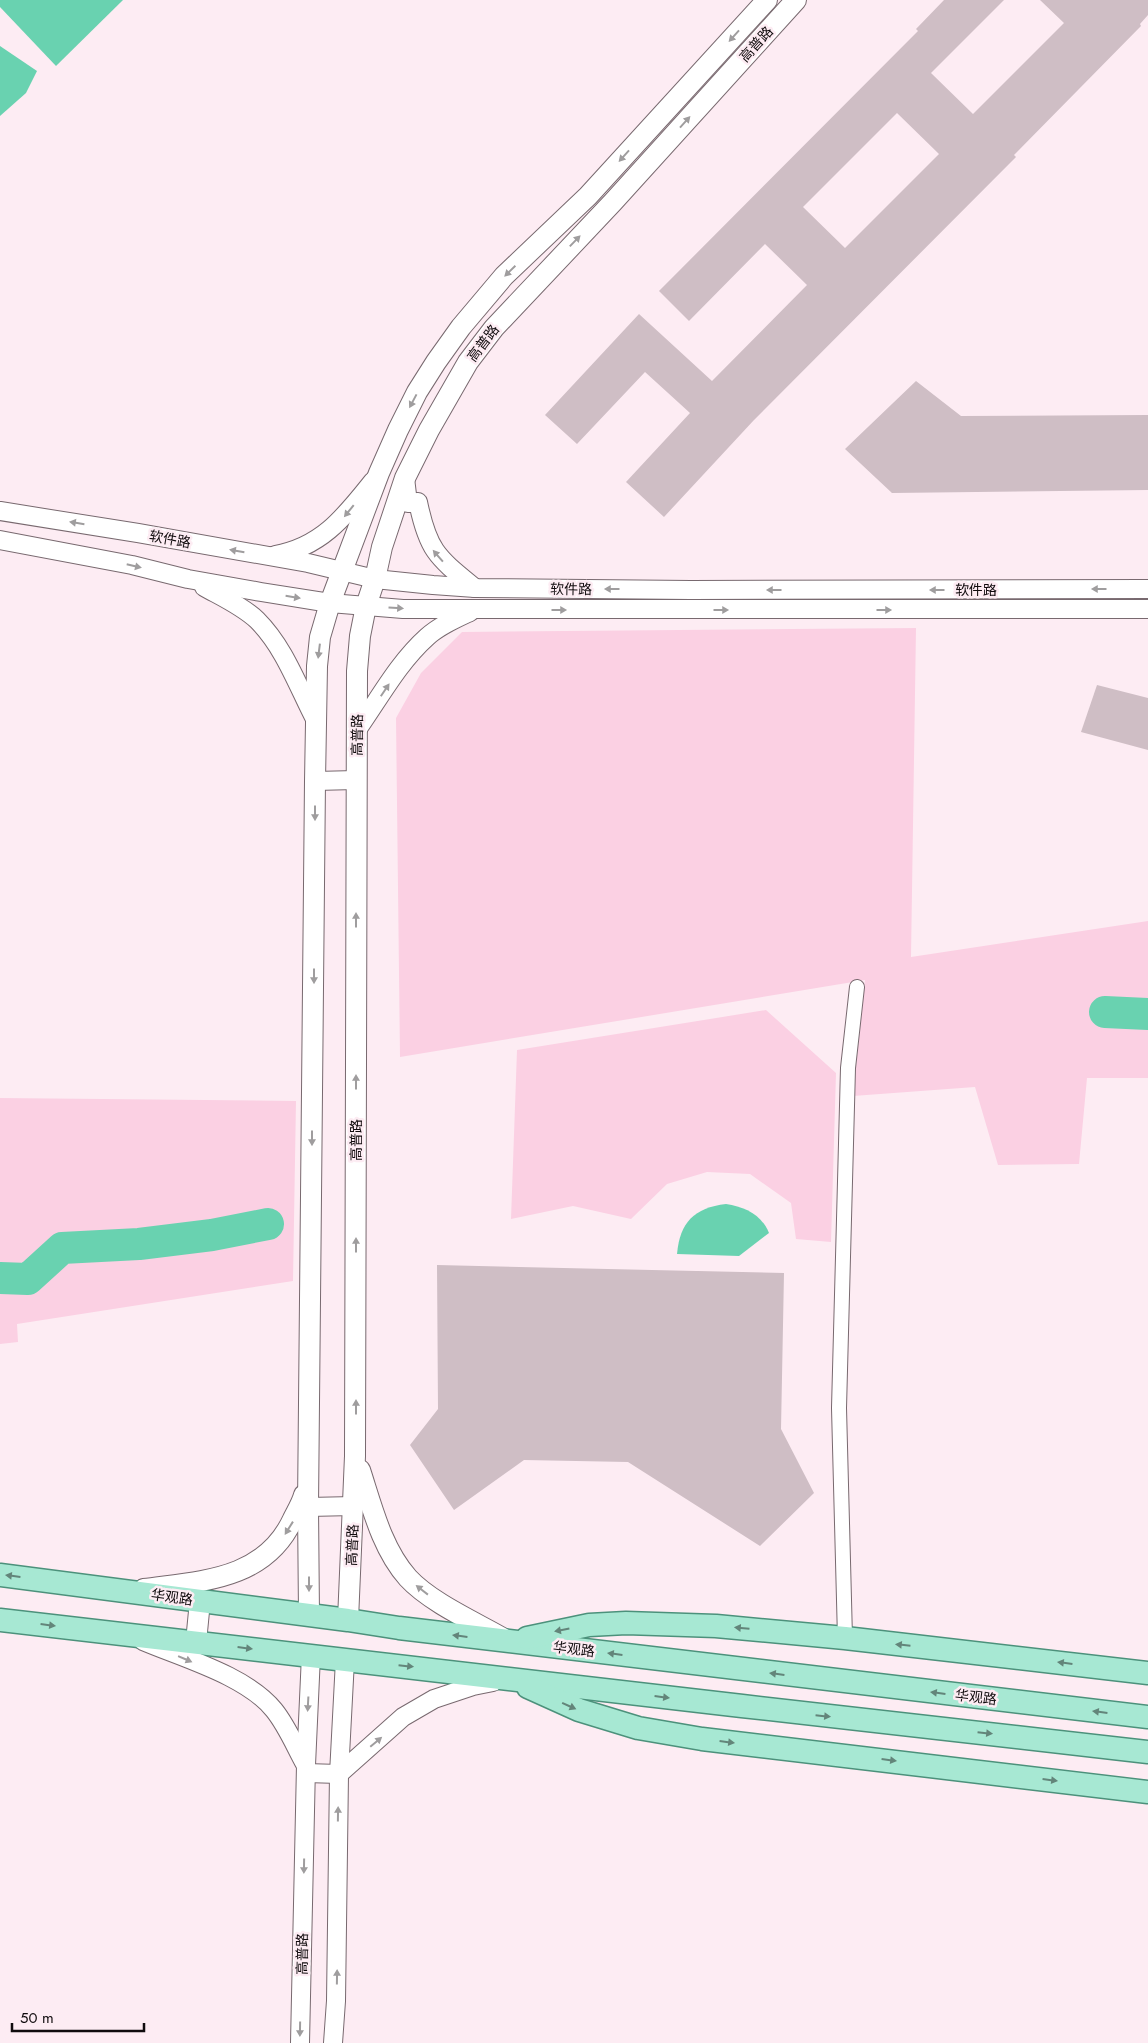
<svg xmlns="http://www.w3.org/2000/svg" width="1148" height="2043" font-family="Jost,'Noto Sans SC',sans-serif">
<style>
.green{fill:#fbd0e3}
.water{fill:#69d2b0}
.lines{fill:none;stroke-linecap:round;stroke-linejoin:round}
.river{stroke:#69d2b0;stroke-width:32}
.building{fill:#cfbec5;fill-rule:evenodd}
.minor-casing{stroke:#78696f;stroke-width:16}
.tertiary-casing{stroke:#78696f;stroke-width:20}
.secondary-casing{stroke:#78696f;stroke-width:22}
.primary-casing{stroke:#4c917b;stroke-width:25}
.minor{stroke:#fff;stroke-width:14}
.tertiary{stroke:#fff;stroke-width:18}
.secondary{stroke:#fff;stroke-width:20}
.primary{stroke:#a7e8d3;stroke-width:22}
.oneway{fill:#9f9d9e}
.oneway2{fill:#63857a}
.labels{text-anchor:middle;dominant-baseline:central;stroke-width:5;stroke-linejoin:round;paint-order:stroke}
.street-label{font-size:14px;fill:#100b0d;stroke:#fdecf3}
</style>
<rect width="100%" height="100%" fill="#fdecf3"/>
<g class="green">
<path d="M916 628 911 957 1148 921V1078H1087L1079 1164 998 1165 975 1087 853 1096 865 980 400 1057 396 718 421 673 462 632Z"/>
<path d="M766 1010 836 1073 831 1242 796 1239 791 1203 750 1174 707 1172 667 1184 631 1219 573 1206 511 1219 517 1050Z"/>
<path d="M0 1098 296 1101 293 1281 17 1324 18 1342 0 1344Z"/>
</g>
<g class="water">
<path d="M0 0H123L56 66 0 7Z"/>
<path d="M0 46 37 71 26 93 0 116Z"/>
<path d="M726 1204C745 1207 761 1214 769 1233L739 1256 677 1254C680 1222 694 1208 726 1204Z"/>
</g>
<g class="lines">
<g class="river">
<path d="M1105 1012 1148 1014"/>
<path d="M0 1278 28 1279 62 1248 139 1244 212 1235 268 1224"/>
</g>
</g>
<g class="building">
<path d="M944 0H1004L931 73 973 114 1064 23 1040 0H1148V15L1140 24 1141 26 1014 155 1016 157 754 420 664 517 626 482 690 413 645 372 577 444 545 415 639 314 712 381 807 285 765 244 689 321 659 291 918 31 916 29ZM897 113 939 154 845 248 803 207Z"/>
<path d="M916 381 961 416 1148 415V490L892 493 845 449Z"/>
<path d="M1097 685 1148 698V750L1081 732Z"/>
<path d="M437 1265 784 1273 781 1429 814 1493 760 1546 628 1462 524 1460 454 1510 410 1445 438 1409Z"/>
</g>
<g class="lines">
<defs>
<path id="minor" d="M845 1638 839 1408 848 1068 857 987"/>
<g id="tertiary">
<path d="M405 478 408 503 418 502C428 551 437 557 475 588"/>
<path d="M0 511 138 533 308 563 375 579 433 585 475 588 691 590 1148 589"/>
<path d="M0 540 132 565 188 579 261 592 330 603 403 609H1148"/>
<path d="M275 555C322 547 345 516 373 481"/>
<path d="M204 587C222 597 242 606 257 620 285 648 298 687 316 721"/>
<path d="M357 730C379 699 398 663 427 637 439 626 455 619 470 612"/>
<path d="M315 781 356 780"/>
<path d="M308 1507 354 1506"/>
<path d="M143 1641C183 1658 247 1676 274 1710 287 1726 295 1746 305 1764"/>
<path d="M306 1773 339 1774 403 1717 434 1699 473 1686 493 1682"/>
<path d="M300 2043 306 1765 311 1655"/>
<path d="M333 2043 336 2001 339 1774 345 1660"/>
</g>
<g id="secondary">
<path d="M360 1470C372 1507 382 1549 408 1578 431 1603 477 1623 506 1640"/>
<path d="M144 1589C202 1581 265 1580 293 1519 297 1511 302 1503 304 1495"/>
<path d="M309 1615 308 1507 315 781 317 666 320 637 330 603 379 473 398 430 417 392 436 362 461 327 504 276 588 196 767 0"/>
<path d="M348 1620 355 1456 357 671 360 636 366 606 375 579 382 547 405 478 429 430 468 362 494 328 613 202 796 0"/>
<path d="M196 1642 200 1601"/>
</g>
<g id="primary">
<path d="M0 1575 348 1620 399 1628 1148 1717"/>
<path d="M0 1620 742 1706 1148 1752"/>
<path d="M527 1638 589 1625 626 1623 716 1626 845 1638 1148 1673"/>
<path d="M528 1687 579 1710 638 1728 702 1739 1148 1792"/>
</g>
</defs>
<use href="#minor" class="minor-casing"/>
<use href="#tertiary" class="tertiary-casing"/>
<use href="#secondary" class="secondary-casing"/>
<use href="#primary" class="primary-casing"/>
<use href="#minor" class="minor"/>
<use href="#tertiary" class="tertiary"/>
<use href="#secondary" class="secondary"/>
<use href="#primary" class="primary"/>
</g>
<defs><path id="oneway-solid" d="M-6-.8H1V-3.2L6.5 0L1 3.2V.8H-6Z" transform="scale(1.25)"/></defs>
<g class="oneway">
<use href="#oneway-solid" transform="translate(734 36) rotate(132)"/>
<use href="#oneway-solid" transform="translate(685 122) rotate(-48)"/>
<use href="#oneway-solid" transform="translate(624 156) rotate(132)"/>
<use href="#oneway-solid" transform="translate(575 241) rotate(-46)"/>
<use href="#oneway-solid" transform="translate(510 271) rotate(136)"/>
<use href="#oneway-solid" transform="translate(413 401) rotate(118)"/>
<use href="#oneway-solid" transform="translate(349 511) rotate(129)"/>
<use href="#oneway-solid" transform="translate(77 523) rotate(-171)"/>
<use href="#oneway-solid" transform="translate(237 551) rotate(-170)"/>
<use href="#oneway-solid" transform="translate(438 556) rotate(-131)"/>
<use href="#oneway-solid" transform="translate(134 566) rotate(13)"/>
<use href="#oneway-solid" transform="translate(612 589) rotate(-180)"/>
<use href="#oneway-solid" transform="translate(1099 589) rotate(180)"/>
<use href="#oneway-solid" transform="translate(774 590) rotate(180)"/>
<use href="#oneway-solid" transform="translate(937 590) rotate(180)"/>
<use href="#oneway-solid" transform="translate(293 597) rotate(9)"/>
<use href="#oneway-solid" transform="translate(396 608) rotate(4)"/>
<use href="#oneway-solid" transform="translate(559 610)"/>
<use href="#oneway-solid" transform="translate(721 610)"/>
<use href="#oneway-solid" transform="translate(884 610)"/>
<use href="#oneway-solid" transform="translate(319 651) rotate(97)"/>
<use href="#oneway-solid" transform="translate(385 690) rotate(-56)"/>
<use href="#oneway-solid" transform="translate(315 813) rotate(90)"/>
<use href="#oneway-solid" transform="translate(356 920) rotate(-90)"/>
<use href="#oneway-solid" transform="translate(314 976) rotate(90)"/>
<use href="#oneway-solid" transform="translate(356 1082) rotate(-90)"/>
<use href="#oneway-solid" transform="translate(312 1138) rotate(90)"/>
<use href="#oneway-solid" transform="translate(356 1245) rotate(-90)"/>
<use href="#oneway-solid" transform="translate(356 1407) rotate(-90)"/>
<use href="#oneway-solid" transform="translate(289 1528) rotate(122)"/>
<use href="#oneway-solid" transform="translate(309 1584) rotate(90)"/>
<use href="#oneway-solid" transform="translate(422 1590) rotate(-142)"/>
<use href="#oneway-solid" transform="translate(185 1659) rotate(23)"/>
<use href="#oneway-solid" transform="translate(308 1704) rotate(93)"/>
<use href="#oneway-solid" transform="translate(376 1742) rotate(-40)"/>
<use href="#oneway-solid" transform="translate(338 1814) rotate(-89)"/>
<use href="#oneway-solid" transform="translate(304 1866) rotate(91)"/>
<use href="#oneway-solid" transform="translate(337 1977) rotate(-89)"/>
<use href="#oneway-solid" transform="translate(300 2029) rotate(91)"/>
</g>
<g class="oneway2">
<use href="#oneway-solid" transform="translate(13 1576) rotate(-173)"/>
<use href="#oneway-solid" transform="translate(48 1625) rotate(7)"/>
<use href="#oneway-solid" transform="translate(742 1628) rotate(-175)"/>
<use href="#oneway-solid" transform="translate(562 1630) rotate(169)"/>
<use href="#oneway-solid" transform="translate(460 1636) rotate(-173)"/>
<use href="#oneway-solid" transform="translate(903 1645) rotate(-174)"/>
<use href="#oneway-solid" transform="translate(245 1648) rotate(7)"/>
<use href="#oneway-solid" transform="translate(615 1654) rotate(-173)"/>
<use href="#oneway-solid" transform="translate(1065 1663) rotate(-173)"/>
<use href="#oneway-solid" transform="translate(406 1666) rotate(6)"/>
<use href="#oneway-solid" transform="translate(777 1674) rotate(-173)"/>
<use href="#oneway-solid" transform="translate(938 1693) rotate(-173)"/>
<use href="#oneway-solid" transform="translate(662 1697) rotate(7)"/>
<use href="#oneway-solid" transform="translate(569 1706) rotate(24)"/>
<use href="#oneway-solid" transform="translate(1100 1712) rotate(-173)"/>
<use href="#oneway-solid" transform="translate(823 1716) rotate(6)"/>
<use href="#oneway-solid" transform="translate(985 1733) rotate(6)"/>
<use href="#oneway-solid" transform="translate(727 1742) rotate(7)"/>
<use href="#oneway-solid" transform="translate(889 1760) rotate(7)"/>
<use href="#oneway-solid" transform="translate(1050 1780) rotate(7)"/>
</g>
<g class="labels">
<g class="street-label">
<text transform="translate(756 44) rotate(-48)">高普路</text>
<text transform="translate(483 343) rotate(-53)">高普路</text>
<text transform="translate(170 539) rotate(10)">软件路</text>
<text transform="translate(571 589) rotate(1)">软件路</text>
<text x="976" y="590">软件路</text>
<text transform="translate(357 735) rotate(-89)">高普路</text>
<text transform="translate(356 1140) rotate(-90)">高普路</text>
<text transform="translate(352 1545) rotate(-87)">高普路</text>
<text transform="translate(172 1597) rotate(8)">华观路</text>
<text transform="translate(574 1649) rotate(7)">华观路</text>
<text transform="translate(976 1697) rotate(7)">华观路</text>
<text transform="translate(302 1954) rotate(-89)">高普路</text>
</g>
</g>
<path d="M12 2023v8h132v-8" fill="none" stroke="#100b0d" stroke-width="2.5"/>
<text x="20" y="2023" font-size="15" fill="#100b0d" stroke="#fdecf3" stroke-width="4" paint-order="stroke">50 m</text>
</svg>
